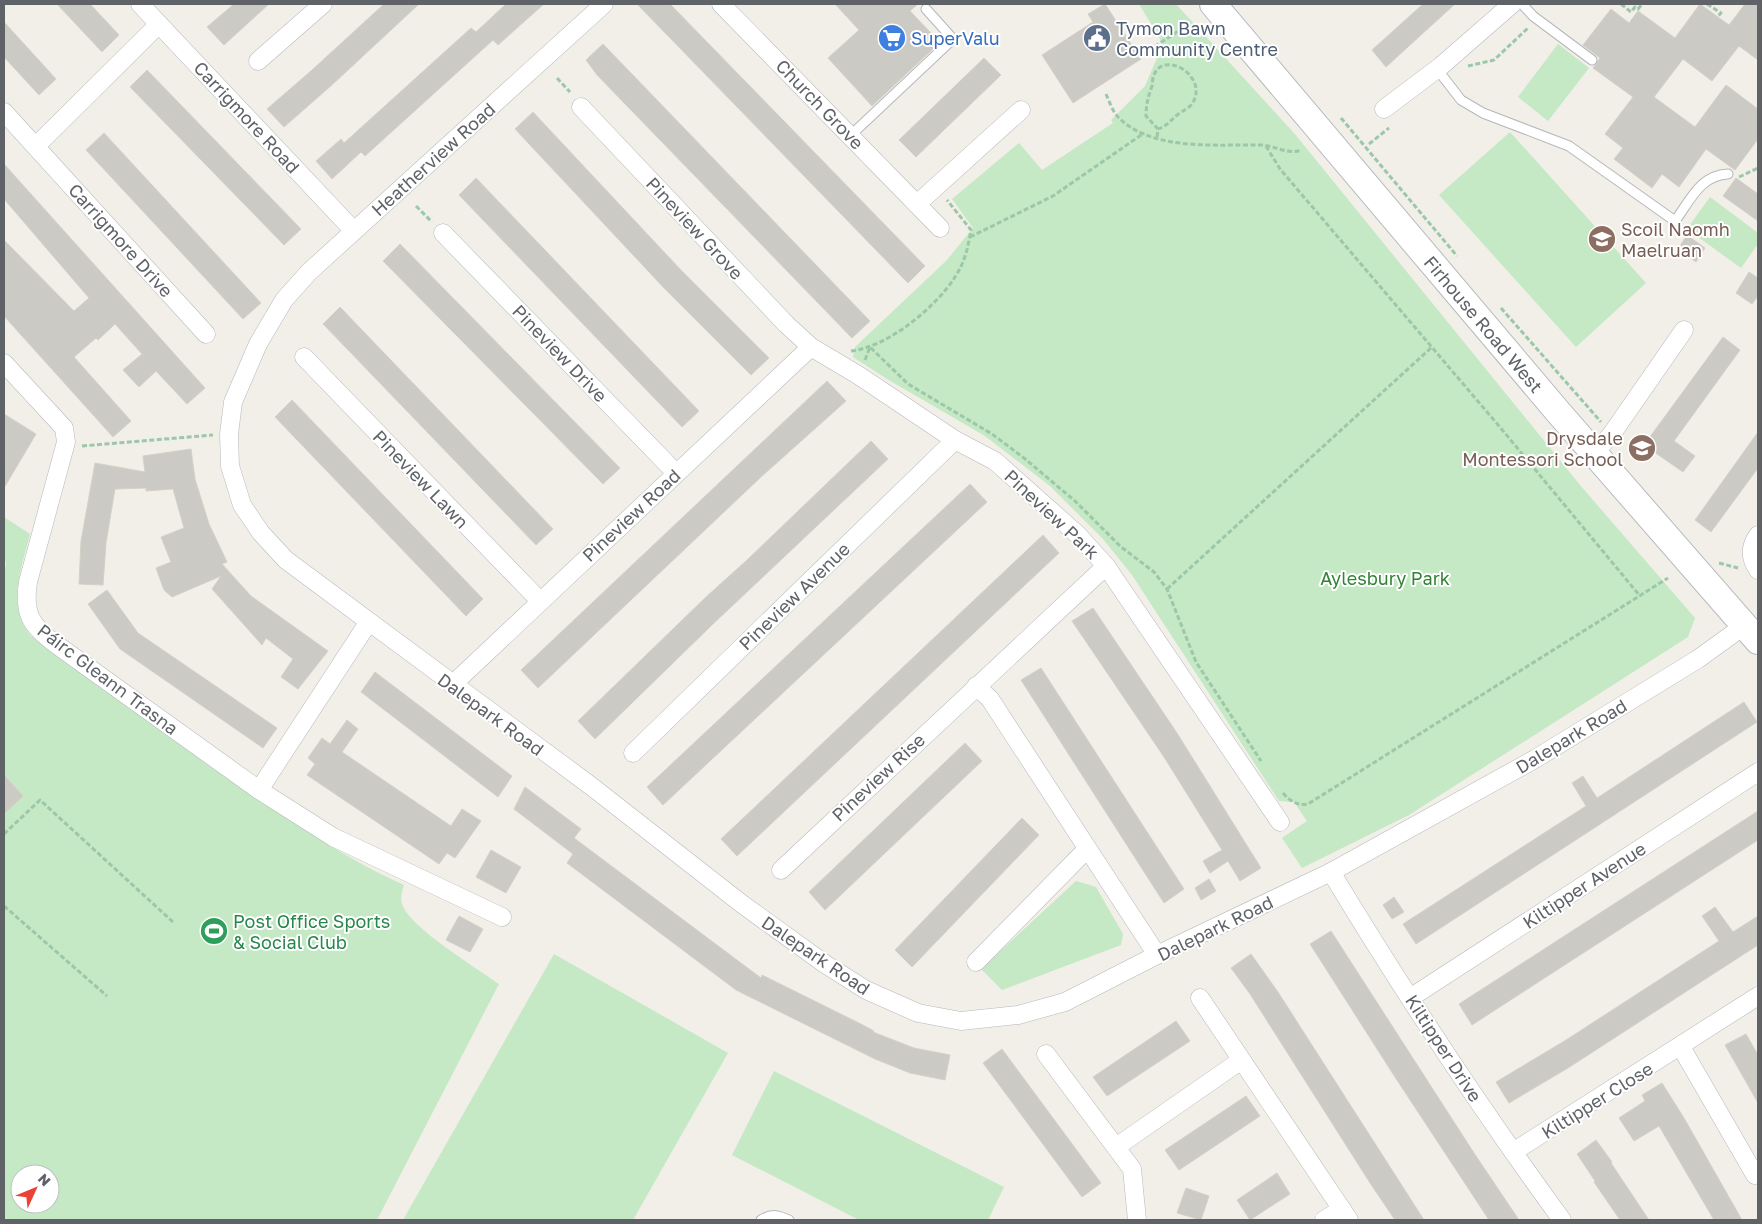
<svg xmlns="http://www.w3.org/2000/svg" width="1762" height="1224" font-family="'Golos Text',sans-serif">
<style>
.green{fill:#c5e8c5;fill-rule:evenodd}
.building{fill:#cccac5;stroke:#d6d1c6}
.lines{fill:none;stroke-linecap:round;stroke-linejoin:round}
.lane-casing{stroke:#b5b8bc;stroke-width:11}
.street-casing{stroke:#b5b8bc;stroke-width:19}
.secondary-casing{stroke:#b6babf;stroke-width:28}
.path{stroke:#9cc7a9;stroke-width:3;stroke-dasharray:5 2.5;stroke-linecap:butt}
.lane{stroke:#fff;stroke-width:9}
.street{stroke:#fff;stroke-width:18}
.secondary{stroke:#fff;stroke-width:26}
.labels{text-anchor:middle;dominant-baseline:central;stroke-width:4;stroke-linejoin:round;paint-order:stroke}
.service-label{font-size:18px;fill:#4e5e75;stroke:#fff;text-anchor:start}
.shop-label{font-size:18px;fill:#366cbe;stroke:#fff;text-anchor:start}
.street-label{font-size:18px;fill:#5f6368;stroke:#fff}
.education-label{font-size:18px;fill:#785e54;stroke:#fff;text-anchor:start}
.park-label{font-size:18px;fill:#348238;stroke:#fff}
.leisure-label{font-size:18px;fill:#27864d;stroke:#fff;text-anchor:start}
</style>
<rect width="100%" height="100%" fill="#f1efe8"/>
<g class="green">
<path d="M1139 4H1176L1294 133 1580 485 1695 618 1688 637 1409 815 1302 868 1282 838 1307 821 1294 802 1279 801 1132 575 1103 539 1050 486 985 436 887 379 853 357 855 347 947 260 973 228 952 199 1019 143 1042 170 1113 123 1111 120 1145 86 1163 44Z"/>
<path d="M1558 44 1589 68 1548 121 1518 97Z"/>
<path d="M1510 132 1646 283 1576 347 1439 195Z"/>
<path d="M1710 197 1758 233V244L1741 268 1687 229Z"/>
<path d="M4 517 30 534C22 568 5 605 31 636 97 684 163 732 230 779 286 818 342 857 404 885 402 891 400 897 402 904 410 928 477 968 499 984L377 1220H4V579L6 562 4 559ZM20 1174H50V1204H20Z"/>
<path d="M1076 881 1096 887 1123 934 1121 945 1002 990 981 969Z"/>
<path d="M554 954 728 1053 633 1220H403Z"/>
<path d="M774 1071 1004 1187 988 1220H859L732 1155Z"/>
</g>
<g class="building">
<path d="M57 4H90L119 35 102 52Z"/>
<path d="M234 4H269L224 45 207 27Z"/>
<path d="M384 4H419L333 84 284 127 267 109 312 70Z"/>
<path d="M506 4H544L498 45 493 40 365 156 361 152 332 179 316 161 341 139 344 143 471 28 476 32Z"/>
<path d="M637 4H670L925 266 908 283Z"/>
<path d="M835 4H918L910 11 931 33 928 35 937 45 872 106 828 58 859 30Z"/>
<path d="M1105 4 1141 59 1073 103 1042 55 1093 22 1088 14Z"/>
<path d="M1423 4H1455L1386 67 1372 50Z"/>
<path d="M1700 4 1729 25 1745 4H1758V60L1739 46 1712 81 1683 59 1654 97 1695 127 1726 85 1758 109V139L1735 170 1706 149 1679 187 1662 174 1652 188 1614 159 1623 148 1605 134 1633 97 1593 68 1600 58 1583 45 1611 9 1629 23 1638 11 1675 38Z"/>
<path d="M4 22 56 79 39 95 4 57Z"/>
<path d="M603 44 870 321 852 338 597 75 586 60Z"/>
<path d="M984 58 1001 75 916 157 899 140Z"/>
<path d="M147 70 301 229 284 245 130 87Z"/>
<path d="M533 112 680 269 769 358 751 375 664 288 515 129Z"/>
<path d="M104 133 261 303 243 319 86 150Z"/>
<path d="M4 164 205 388 187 404 156 371 139 387 123 370 142 354 115 324 98 340 96 338 74 357 131 421 113 437 4 316V240L74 311 89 298 4 199Z"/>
<path d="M476 178 699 411 682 427 459 195Z"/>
<path d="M1736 178 1758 194V221L1723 196Z"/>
<path d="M1687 235 1705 248 1696 262 1678 249Z"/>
<path d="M400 244 620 468 603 484 383 261Z"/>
<path d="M1749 272 1758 278V296L1752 304 1736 293Z"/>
<path d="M340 307 553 529 536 545 323 324Z"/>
<path d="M1723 337 1740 350 1674 441 1695 456 1683 472 1644 445Z"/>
<path d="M827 381 846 401 761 477 538 688 521 670Z"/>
<path d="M292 400 483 599 466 616 275 417Z"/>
<path d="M4 414 36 434 4 488Z"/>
<path d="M1758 432V468L1711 532 1695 520Z"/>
<path d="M871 441 888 459 713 624 595 739 578 721 706 597 747 560Z"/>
<path d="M191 449 195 479 209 524 227 562 222 564 251 596 328 651 298 689 281 677 293 659 266 638 262 645 212 589 221 576 172 597 164 590 156 568 171 562 161 537 184 528 173 489 146 491V488L115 489 106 543 103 585 79 584 81 541 95 463 145 472 143 456Z"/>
<path d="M970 484 987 502 663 805 647 787Z"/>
<path d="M1043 535 1059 553 737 856 721 839Z"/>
<path d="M107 590 138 633 277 728 263 748 120 649 88 604Z"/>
<path d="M1093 608 1177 733 1261 868 1240 881 1228 861 1210 873 1203 861 1222 850 1164 757 1072 621Z"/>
<path d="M1041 668 1184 889 1164 903 1021 680Z"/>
<path d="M375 672 512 776 498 797 361 692Z"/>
<path d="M1744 702 1757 722 1416 944 1403 924 1586 806 1572 783 1583 776 1597 798Z"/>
<path d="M347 720 358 729 342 752 451 826 462 809 481 821 455 858 447 853 439 864 307 775 315 764 308 758 322 738 330 744Z"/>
<path d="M965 743 982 761 825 910 809 892Z"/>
<path d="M4 775 23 796 4 814Z"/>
<path d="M525 787 581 829 574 838 761 978 762 975 859 1023 874 1031 873 1032 914 1048 950 1055 945 1080 910 1073 875 1059 736 990 567 863 573 854 514 809Z"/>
<path d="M1758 811V840L1472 1025 1459 1004Z"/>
<path d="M1022 818 1039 835 912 967 895 950Z"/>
<path d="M491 850 521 867 506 893 476 877Z"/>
<path d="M1209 879 1216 891 1201 900 1195 888Z"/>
<path d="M1394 897 1404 912 1392 919 1383 905Z"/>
<path d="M1715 907 1733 932 1758 916V945L1568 1068 1509 1103 1496 1082 1566 1040 1719 941 1702 916Z"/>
<path d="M459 916 483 929 470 952 446 940Z"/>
<path d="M1331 931 1474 1153 1519 1220H1489L1393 1074 1310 944Z"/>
<path d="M1251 954 1278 992 1424 1220H1395L1370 1183 1250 994 1231 968Z"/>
<path d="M1176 1021 1190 1041 1107 1096 1093 1077Z"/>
<path d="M1746 1034 1758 1055V1103L1725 1045Z"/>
<path d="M1002 1049 1101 1183 1082 1197 983 1063Z"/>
<path d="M1662 1083 1684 1118 1742 1220H1714L1659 1126 1634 1141 1619 1118 1645 1101 1642 1095Z"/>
<path d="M1246 1096 1260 1116 1179 1170 1165 1150Z"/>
<path d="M1596 1140 1612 1162 1611 1163 1649 1220H1620L1594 1182 1595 1181 1577 1154Z"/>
<path d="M1277 1173 1290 1194 1250 1220 1237 1200Z"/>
<path d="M1186 1188 1209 1196 1201 1220 1177 1213Z"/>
</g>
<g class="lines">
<defs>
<g id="lane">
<path d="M1522 4 1533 16 1592 60"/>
<path d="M1437 69 1461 100 1483 113 1569 146 1675 221C1690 201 1700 175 1728 174"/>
<path d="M851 135 953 39 926 9"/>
<path d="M761 1220C772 1213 777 1215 789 1220"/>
</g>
<g id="street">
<path d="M140 4 353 230"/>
<path d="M604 4 309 272 284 300 258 344 233 402 229 434 230 466 242 505 261 533 286 560 591 786 742 904 825 964 866 990 918 1013 961 1021 1018 1015 1065 1002 1157 955 1331 872 1535 759 1698 659 1745 625"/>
<path d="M721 4 940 228"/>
<path d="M258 61 323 4"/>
<path d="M581 107 786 324 811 347 858 375 955 440 995 461 1078 535 1106 566 1280 822"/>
<path d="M1384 109 1441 66 1512 4"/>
<path d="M4 112 206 334"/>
<path d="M36 146 159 24"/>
<path d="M917 204 1021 110"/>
<path d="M443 233 676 473"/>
<path d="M304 357 540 601"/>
<path d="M4 363 64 428 66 442 28 582C23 614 31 626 57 645L259 790 333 837 502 917"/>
<path d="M1594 453 1611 435 1684 330"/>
<path d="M1758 535C1749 548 1750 558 1758 570"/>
<path d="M452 685 811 347"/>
<path d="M976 686 990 699 1157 955"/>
<path d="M633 753 955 440"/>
<path d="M259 790 368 623"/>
<path d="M781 870 1106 566"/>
<path d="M1331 872C1403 991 1480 1108 1562 1220"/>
<path d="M976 962 1087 849"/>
<path d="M1200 998 1349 1220"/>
<path d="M1410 998 1758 772"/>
<path d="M1681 1047 1755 1175"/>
<path d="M1046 1054 1132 1169 1137 1220"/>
<path d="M1116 1147 1240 1061"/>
<path d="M1513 1152 1758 996"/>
<path d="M1324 1220 1342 1209"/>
</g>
<g id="secondary">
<path id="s1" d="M1213 4 1559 413 1758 641"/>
</g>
</defs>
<use href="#lane" class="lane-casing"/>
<use href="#street" class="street-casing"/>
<use href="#secondary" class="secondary-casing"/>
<g class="path">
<path d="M1621 4 1631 12 1635 7 1638 9 1642 4"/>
<path d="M1707 4 1721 13 1717 17"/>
<path d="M1142 55 1192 22"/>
<path d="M1468 66 1494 60 1528 28"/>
<path d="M557 78 570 92"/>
<path d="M1106 94C1109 101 1113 112 1118 117 1152 152 1218 144 1262 145 1276 146 1287 155 1302 150"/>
<path d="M1341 118 1457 256"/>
<path d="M1157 137 1158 129C1167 126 1170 121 1177 115 1182 111 1188 109 1192 104 1210 77 1164 49 1154 75 1152 78 1153 83 1152 86 1148 97 1146 105 1146 116L1158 129"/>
<path d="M1369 144 1389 128"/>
<path d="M1266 146 1280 169 1499 426 1640 596"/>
<path d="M1739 177 1758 168"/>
<path d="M416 206 432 222"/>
<path d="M970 237 1053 196 1144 133"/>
<path d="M1501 308 1601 422"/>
<path d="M851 351C888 347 936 307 955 277 965 262 968 247 971 230L947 200"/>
<path d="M865 360 870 347 908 384 992 434 1024 458 1075 501 1120 546 1154 572 1167 589 1196 662 1261 761"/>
<path d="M82 446 213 435"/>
<path d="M1719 563 1738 568"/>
<path d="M1167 589 1432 347"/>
<path d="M1283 793C1290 801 1297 806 1308 804L1668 578"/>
<path d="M4 834 40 800 173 922"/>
<path d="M4 906 107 996"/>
</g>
<use href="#lane" class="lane"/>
<use href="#street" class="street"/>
<use href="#secondary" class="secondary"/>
</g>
<defs>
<symbol id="supermarket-disc" viewBox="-11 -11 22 22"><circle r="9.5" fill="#3f7fe0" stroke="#fff"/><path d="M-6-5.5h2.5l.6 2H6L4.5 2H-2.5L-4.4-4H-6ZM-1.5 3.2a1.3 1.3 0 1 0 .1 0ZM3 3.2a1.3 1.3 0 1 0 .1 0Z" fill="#fff"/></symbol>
<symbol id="civic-disc" viewBox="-11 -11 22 22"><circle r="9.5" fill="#5c6f8a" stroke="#fff"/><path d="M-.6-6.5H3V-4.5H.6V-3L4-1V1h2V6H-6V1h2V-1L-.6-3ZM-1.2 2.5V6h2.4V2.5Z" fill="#fff"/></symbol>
<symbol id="school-disc" viewBox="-11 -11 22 22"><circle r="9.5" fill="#8d6e63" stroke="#fff"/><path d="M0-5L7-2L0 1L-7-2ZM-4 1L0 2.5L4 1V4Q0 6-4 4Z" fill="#fff"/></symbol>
<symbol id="stadium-disc" viewBox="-11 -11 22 22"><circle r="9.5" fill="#2e9e5b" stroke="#fff"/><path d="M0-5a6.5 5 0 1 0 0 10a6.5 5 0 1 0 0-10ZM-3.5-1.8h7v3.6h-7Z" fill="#fff"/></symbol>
</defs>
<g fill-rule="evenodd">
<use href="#supermarket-disc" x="876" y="22" width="32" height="32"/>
<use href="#civic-disc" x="1081" y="22" width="32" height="32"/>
<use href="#school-disc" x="1586" y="223" width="32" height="32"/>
<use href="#school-disc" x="1626" y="432" width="32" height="32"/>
<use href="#stadium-disc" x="198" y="915" width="32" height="32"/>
</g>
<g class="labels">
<g class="service-label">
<text x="1116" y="28">Tymon Bawn<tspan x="1116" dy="21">Community Centre</tspan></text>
</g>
<g class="shop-label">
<text x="911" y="38">SuperValu</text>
</g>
<g class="street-label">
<text transform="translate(820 104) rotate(46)">Church Grove</text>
<text transform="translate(247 117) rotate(47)">Carrigmore Road</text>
<text transform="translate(433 159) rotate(-42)">Heatherview Road</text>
<text transform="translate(695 228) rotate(47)">Pineview Grove</text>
<text transform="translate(121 240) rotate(48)">Carrigmore Drive</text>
<text stroke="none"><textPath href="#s1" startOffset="419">Firhouse Road West</textPath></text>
<text transform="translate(560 353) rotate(46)">Pineview Drive</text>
<text transform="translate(421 479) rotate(46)">Pineview Lawn</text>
<text transform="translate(1052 514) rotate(43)">Pineview Park</text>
<text transform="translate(631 515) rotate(-43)">Pineview Road</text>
<text transform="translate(794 596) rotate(-44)">Pineview Avenue</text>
<text transform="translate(108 679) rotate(37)">Páirc Gleann Trasna</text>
<text transform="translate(491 714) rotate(36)">Dalepark Road</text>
<text transform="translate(1571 736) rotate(-31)">Dalepark Road</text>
<text transform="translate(878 777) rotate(-43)">Pineview Rise</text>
<text transform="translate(1584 885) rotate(-33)">Kiltipper Avenue</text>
<text transform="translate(1215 928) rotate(-26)">Dalepark Road</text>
<text transform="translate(816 955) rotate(34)">Dalepark Road</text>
<text transform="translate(1444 1048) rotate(57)">Kiltipper Drive</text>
<text transform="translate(1597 1100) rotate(-32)">Kiltipper Close</text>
</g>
<g class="education-label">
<text x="1621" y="229">Scoil Naomh<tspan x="1621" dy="21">Maelruan</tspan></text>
<text x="1623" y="438" text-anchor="end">Drysdale<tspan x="1623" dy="21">Montessori School</tspan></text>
</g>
<g class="park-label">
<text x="1385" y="578">Aylesbury Park</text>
</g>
<g class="leisure-label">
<text x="233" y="921">Post Office Sports<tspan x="233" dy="21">&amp; Social Club</tspan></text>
</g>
</g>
<rect width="1762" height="1224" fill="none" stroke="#5f6368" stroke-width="10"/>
<g transform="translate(35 1189) rotate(46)"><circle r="24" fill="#ffffff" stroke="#bfc1c3"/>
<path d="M0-4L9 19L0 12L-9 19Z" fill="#ea4335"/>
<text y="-8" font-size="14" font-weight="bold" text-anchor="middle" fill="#5f6368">N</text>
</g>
</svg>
